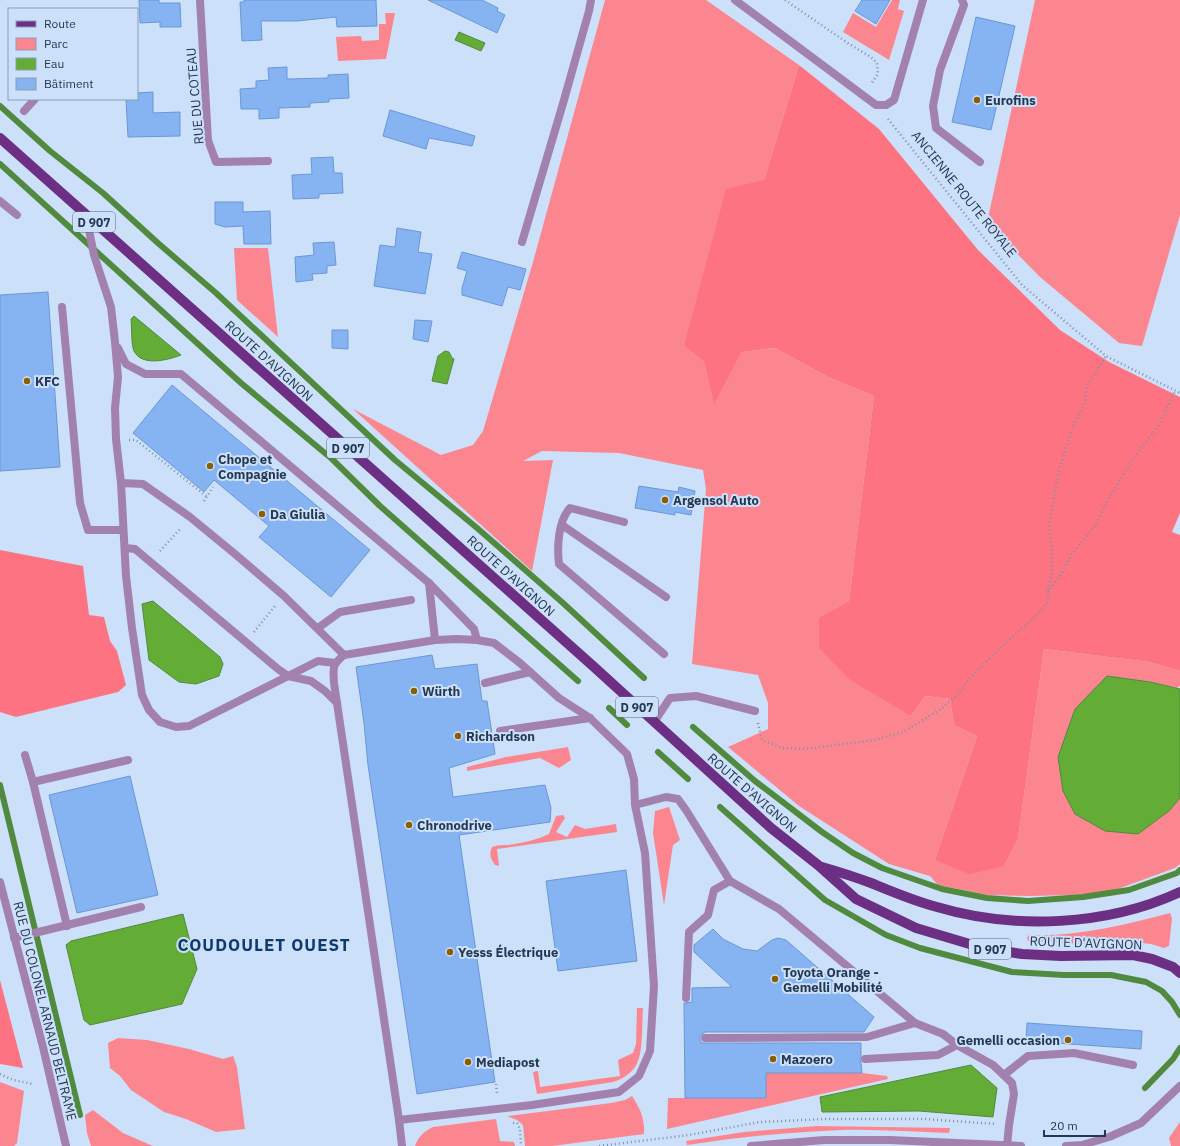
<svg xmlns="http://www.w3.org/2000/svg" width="1180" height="1146" font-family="'IBM Plex Sans',sans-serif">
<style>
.green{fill:#fc8690}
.forest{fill:#fe7382}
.water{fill:#63ad36;stroke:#508a3e}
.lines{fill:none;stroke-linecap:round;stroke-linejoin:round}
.stream{stroke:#508a3e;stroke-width:6}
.building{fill:#86b4f2;stroke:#6a97d3}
.path{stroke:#7e91aa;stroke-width:2.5;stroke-dasharray:1 3;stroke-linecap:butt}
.service{stroke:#a281af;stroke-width:8}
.minor{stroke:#a281af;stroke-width:8}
.tertiary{stroke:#a281af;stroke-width:8}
.primary{stroke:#6d2f84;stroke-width:10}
.poi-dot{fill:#8b5e01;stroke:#cde0f9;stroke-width:1.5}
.labels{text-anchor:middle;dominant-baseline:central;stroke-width:4;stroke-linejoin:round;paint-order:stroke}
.shield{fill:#cde0f9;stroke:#576a83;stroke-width:1}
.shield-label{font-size:12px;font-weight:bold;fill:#253851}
.street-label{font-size:13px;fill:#253851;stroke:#cde0f9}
.poi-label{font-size:13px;font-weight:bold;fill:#253851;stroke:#cde0f9;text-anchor:start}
.district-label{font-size:17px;font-weight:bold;letter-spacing:1px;fill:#0f3a6e;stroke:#cde0f9}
</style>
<rect width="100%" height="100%" fill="#cde0f9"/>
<g class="green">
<path d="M605 0H706L799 65 764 180 684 346 704 362 714 403 742 352 775 348 828 377 874 396 849 601 819 617 911 716 925 696 950 699 954 725 977 736 935 860 1004 866 1018 839 1044 649 1149 662 1180 671V686L1177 688 1150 682 1169 811 1180 798V864L1175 868 1104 894 1031 896 988 895 938 885 930 876 889 864 799 806 728 747 768 729V703L758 675 692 664 706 489 703 470 619 453 542 451 523 461 553 460 532 571 353 409 441 455 473 445 483 431 533 262Z"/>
<path d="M892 0H900L898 9 904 11 889 60 843 32 853 13 876 27Z"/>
<path d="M1035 0H1180V215L1142 346 1119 343 1040 277 987 223Z"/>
<path d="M385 13H395L386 59 338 61 336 37 361 36 362 41 379 40V24H386Z"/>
<path d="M234 248H268L278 337 237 300Z"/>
<path d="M568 747 571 760 559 768 540 758 467 771V767L506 757Z"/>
<path d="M669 807 680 840 673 845 664 905 653 833 655 811Z"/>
<path d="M563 815 565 818 556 832 567 837 575 825 585 829 616 824 617 832 497 849 499 866 495 865C490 858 489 855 492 847 498 845 502 845 508 845 522 843 537 840 549 834L556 816Z"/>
<path d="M1170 913 1172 918 1169 946 1164 948 1151 944 1132 942 1083 944 1028 941 1027 938 1029 935C1078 937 1123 925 1170 913Z"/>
<path d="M637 1008H643C642 1022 643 1049 638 1061 634 1072 623 1079 613 1082L537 1094 533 1072 538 1071 540 1087 620 1076 618 1060 633 1053 636 1044Z"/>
<path d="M118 1038 147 1040 189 1049 223 1059 233 1056 237 1067 245 1129 216 1132 186 1119 164 1112 131 1090 120 1076 110 1068 108 1043Z"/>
<path d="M766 1073H862L887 1076 888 1079 667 1129 668 1098H766Z"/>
<path d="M0 1082 24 1091 17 1143 14 1146H0Z"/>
<path d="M632 1096C640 1108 645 1119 644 1134L552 1146H525L523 1125 517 1120 507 1116 611 1103 625 1100Z"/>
<path d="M93 1110 123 1133 153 1146H91L87 1133 85 1115Z"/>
<path d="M496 1119 500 1141 514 1142 515 1146H415C419 1136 423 1132 433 1127Z"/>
<path d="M1180 1122V1146H1171L1169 1138Z"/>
<path d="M817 1126 950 1128 949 1133C914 1132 878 1129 842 1130 790 1132 738 1137 687 1145L686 1141 744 1132Z"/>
</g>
<g class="forest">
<path d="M799 65 879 129 978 250 1060 330 1109 362 1180 397V513L1172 532 1180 535V671L1149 662 1044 649 1018 839 1004 866 969 874 935 860 977 736 954 725 950 699 925 696 911 716 850 680 819 648V617L849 601 874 396 828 377 775 348 742 352 714 404 704 362 684 346 726 189 764 180Z"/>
<path d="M0 550 83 566 89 615 104 617 110 641 117 651 126 685 118 692 16 717 0 712Z"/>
<path d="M0 980 23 1068 0 1064Z"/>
</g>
<g class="water">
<path d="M459 32 485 43 481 51 455 40Z"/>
<path d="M134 316 181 355C168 360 142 367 134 351 131 344 132 327 131 319Z"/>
<path d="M445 351 449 352 452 358 454 359 447 384 432 381 438 356Z"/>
<path d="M153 601 220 657 223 664 219 676 196 684 179 682 149 660 142 604Z"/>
<path d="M1107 676 1150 682 1180 689V798L1169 811 1138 834 1105 831 1075 814 1063 791 1058 757 1075 709Z"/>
<path d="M183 914 197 969 182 1004 90 1025 84 1020 66 945 71 941Z"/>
<path d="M971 1065 997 1088 993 1117 919 1111 822 1112 820 1097Z"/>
</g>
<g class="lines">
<g class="stream">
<path d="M0 106 50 151 103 193 159 244 216 293 395 460 477 528 563 603 644 678"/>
<path d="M0 164 241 383 332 459 380 506 578 681"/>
<path d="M609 708 627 725"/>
<path d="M693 727 755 781 822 832 853 853 882 868 942 889 987 898 1028 901 1083 897 1129 890 1177 873 1180 870"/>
<path d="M658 752 688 779"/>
<path d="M0 785 80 1115"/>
<path d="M720 807 825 900 886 935 920 948 1012 972 1064 975H1111L1146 982 1162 991 1172 1002 1180 1015"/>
<path d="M1145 1088 1173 1059 1180 1048"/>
</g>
</g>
<g class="building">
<path d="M139 0H159V3H180L181 27H160V22L140 23Z"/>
<path d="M244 0H376L377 26 337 27 336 17 297 21H261L262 40 242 41 240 2H244Z"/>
<path d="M428 0H482L498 8 497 11 505 15 497 33Z"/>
<path d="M862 0H890L876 24 855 11Z"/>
<path d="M976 17 1015 26 991 130 952 122Z"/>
<path d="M287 67V79L328 78V75L348 74 349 98 329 99V102L310 103V107L279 108V118L259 119V109H241L240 89 256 88V81L269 80 268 68Z"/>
<path d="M153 92V113L180 112V136L128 137 126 99H137V93Z"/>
<path d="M390 110 475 136 472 146 429 138 426 149 383 136Z"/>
<path d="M333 157 334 173H342L343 193 319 194V198L293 199 292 175 312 174 311 158Z"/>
<path d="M215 202H243V212L270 211 271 244H244L243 226 225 227 215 224Z"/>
<path d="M397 228 421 232 418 252 432 254 425 294 374 286 380 245 395 247Z"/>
<path d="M334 242 336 265 327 266V273L312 274 313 280 296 282 295 257 314 255 313 243Z"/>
<path d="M462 252 526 269 520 290 508 287 502 306 462 295V288L467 271 457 268Z"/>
<path d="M48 292 60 467 0 471V295Z"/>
<path d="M415 320 432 321 428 342 413 339Z"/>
<path d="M332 330H348V349L332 348Z"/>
<path d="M172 385 370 550 331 597 259 537 269 526 214 480 204 492 133 433Z"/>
<path d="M639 486 678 492 679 487 695 491 691 515 675 512V515L635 508Z"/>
<path d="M432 655 435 669 477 664 482 701H487L495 754 449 768 453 797 545 785 551 808 550 822 459 835 495 1082 417 1094 368 765 364 723 356 667Z"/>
<path d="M130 776 158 895 77 913 49 795Z"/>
<path d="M626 870 637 961 558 971 546 881Z"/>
<path d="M713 929 723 939 743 949 757 951 772 940 778 938 786 940 874 1017 864 1032H705L700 1036V1040L702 1043H861V1055L860 1059 861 1063 862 1073H766V1098H685L684 1003 692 1002V988L732 987 694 952V945Z"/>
<path d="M1027 1023 1142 1031 1141 1049 1026 1041Z"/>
</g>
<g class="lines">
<g class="path">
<path d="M785 0 849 44 871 57 877 63 878 74 871 84"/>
<path d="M888 119 1022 285 1106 356 1180 393"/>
<path d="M129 440H136L207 497"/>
<path d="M204 501 213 487"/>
<path d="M160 551 181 528"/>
<path d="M1048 590 1052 572V549L1049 527 1059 470 1072 429 1084 406 1087 386 1106 356"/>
<path d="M254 632 275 606"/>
<path d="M758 723 762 740 782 748 804 749 875 740 903 732 941 709 957 695 977 670 1040 612 1048 602V592L1061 574 1072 554 1095 526 1109 498 1135 456 1158 427 1175 391"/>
<path d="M0 1074 13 1080 33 1084"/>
<path d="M496 1084 497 1094"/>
<path d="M513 1123H517L520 1129 521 1146"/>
<path d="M599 1146 689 1135 760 1122 824 1119H925L996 1124"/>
</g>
<g class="service">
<path d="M962 0 964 5 940 70 933 106 936 128 980 162"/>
<path d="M24 111 35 99"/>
<path d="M0 201 17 215"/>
<path d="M86 215 94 255 111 307 115 342 118 377 115 408 116 439 121 483 126 576 132 628 142 695 149 710 160 722 176 727 189 726 318 661 335 663"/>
<path d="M522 242 564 100 589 11 591 0"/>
<path d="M62 307 80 503 88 530H123"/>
<path d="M118 348 126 364 145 374H181L429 583 474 629 477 640"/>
<path d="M121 483 143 484 190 517 235 554 284 596 344 655"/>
<path d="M624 522 570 508C558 521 557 547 559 564L664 654"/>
<path d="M562 525 666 597"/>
<path d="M125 548 135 549 278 669 288 676 311 681 325 691 337 703"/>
<path d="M429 583 435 640"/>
<path d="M318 628 340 612 411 600"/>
<path d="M485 683 530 672"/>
<path d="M654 722 670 698 696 696 755 711"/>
<path d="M500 731 590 718"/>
<path d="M25 755 33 782"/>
<path d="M635 805 645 853 654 986 650 1051 639 1076 619 1092 532 1105 399 1120 334 683C333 667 332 665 344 655L435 640 457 639 477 640 494 643 520 663 559 698 590 718 627 754 634 779 635 805 666 797 678 799 686 810 730 881 779 909 915 1023 943 1034 957 1045 993 1065 1012 1083 1014 1094 1009 1125 1007 1146"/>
<path d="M67 926 33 782 128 760"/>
<path d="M14 938 141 907"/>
<path d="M686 998 689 932 708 915 714 890 730 881"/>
<path d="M705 1038 867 1037 915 1023"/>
<path d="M865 1059 938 1055 957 1045"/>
<path d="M1004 1075 1028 1056 1074 1053 1133 1065"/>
<path d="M399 1120 402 1146"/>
</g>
<g class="minor">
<path d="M200 0 208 140 216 162 268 161"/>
<path d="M735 0 876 105H886L894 100 923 0"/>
<path d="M0 882 43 1047 66 1146"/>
</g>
<g class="tertiary">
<path d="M751 1146 824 1140H890L1021 1146"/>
<path d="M1066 1146 1082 1145 1109 1137 1141 1123 1180 1086"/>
</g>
<g class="primary">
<path d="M0 138 593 666 771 828 818 865 856 899 916 928 983 948 1022 954 1061 956 1133 955 1152 959 1173 967 1180 973"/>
<path d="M822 867C839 872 855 877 871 883 893 892 914 901 937 907 1014 930 1107 926 1180 892"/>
</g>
</g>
<g class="poi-dot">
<circle cx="977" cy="100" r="4"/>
<circle cx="27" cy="381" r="4"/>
<circle cx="210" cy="466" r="4"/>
<circle cx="665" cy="500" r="4"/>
<circle cx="262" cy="514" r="4"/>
<circle cx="414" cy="691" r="4"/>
<circle cx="458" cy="736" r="4"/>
<circle cx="409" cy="825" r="4"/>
<circle cx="450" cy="952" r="4"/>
<circle cx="775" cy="979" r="4"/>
<circle cx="1068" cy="1040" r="4"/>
<circle cx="773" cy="1059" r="4"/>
<circle cx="468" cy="1062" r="4"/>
</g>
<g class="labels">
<g class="shield">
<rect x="73" y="212" width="42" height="20" rx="3"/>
<rect x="327" y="438" width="42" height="20" rx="3"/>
<rect x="616" y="697" width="42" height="20" rx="3"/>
<rect x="969" y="939" width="42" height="20" rx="3"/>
</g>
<g class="shield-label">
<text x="94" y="222">D 907</text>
<text x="348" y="448">D 907</text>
<text x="637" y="707">D 907</text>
<text x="990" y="949">D 907</text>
</g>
<g class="street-label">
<text transform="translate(195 96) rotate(-95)">RUE DU COTEAU</text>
<text transform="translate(964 194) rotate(51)">ANCIENNE ROUTE ROYALE</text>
<text transform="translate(269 361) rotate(42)">ROUTE D'AVIGNON</text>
<text transform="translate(511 576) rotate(42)">ROUTE D'AVIGNON</text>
<text transform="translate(752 793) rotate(41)">ROUTE D'AVIGNON</text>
<text transform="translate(1086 943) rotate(2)">ROUTE D'AVIGNON</text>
<text transform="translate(45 1011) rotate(76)">RUE DU COLONEL ARNAUD BELTRAME</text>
</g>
<g class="poi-label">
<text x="985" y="100">Eurofins</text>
<text x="35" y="381">KFC</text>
<text x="218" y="459">Chope et<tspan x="218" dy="15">Compagnie</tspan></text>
<text x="673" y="500">Argensol Auto</text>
<text x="270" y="514">Da Giulia</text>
<text x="422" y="691">Würth</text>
<text x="466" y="736">Richardson</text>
<text x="417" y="825">Chronodrive</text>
<text x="458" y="952">Yesss Électrique</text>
<text x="783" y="972">Toyota Orange -<tspan x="783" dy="15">Gemelli Mobilité</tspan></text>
<text x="1060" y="1040" text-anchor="end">Gemelli occasion</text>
<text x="781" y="1059">Mazoero</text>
<text x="476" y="1062">Mediapost</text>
</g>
<g class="district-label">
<text x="264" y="945">COUDOULET OUEST</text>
</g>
</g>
<rect x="8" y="8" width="130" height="92" fill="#cde0f9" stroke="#8a9db6"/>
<rect x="16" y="21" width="20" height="6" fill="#6d2f84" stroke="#8a9db6"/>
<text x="44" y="28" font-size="12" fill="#253851">Route</text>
<rect x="16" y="38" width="20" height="12" fill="#fc8690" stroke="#8a9db6"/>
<text x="44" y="48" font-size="12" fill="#253851">Parc</text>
<rect x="16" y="58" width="20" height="12" fill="#63ad36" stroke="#8a9db6"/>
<text x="44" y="68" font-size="12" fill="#253851">Eau</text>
<rect x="16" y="78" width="20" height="12" fill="#86b4f2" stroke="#8a9db6"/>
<text x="44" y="88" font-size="12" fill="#253851">Bâtiment</text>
<path d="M1044 1130v6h61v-6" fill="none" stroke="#253851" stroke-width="2"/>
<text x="1050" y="1130" font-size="12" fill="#253851" stroke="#cde0f9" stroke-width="3" paint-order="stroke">20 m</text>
</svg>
